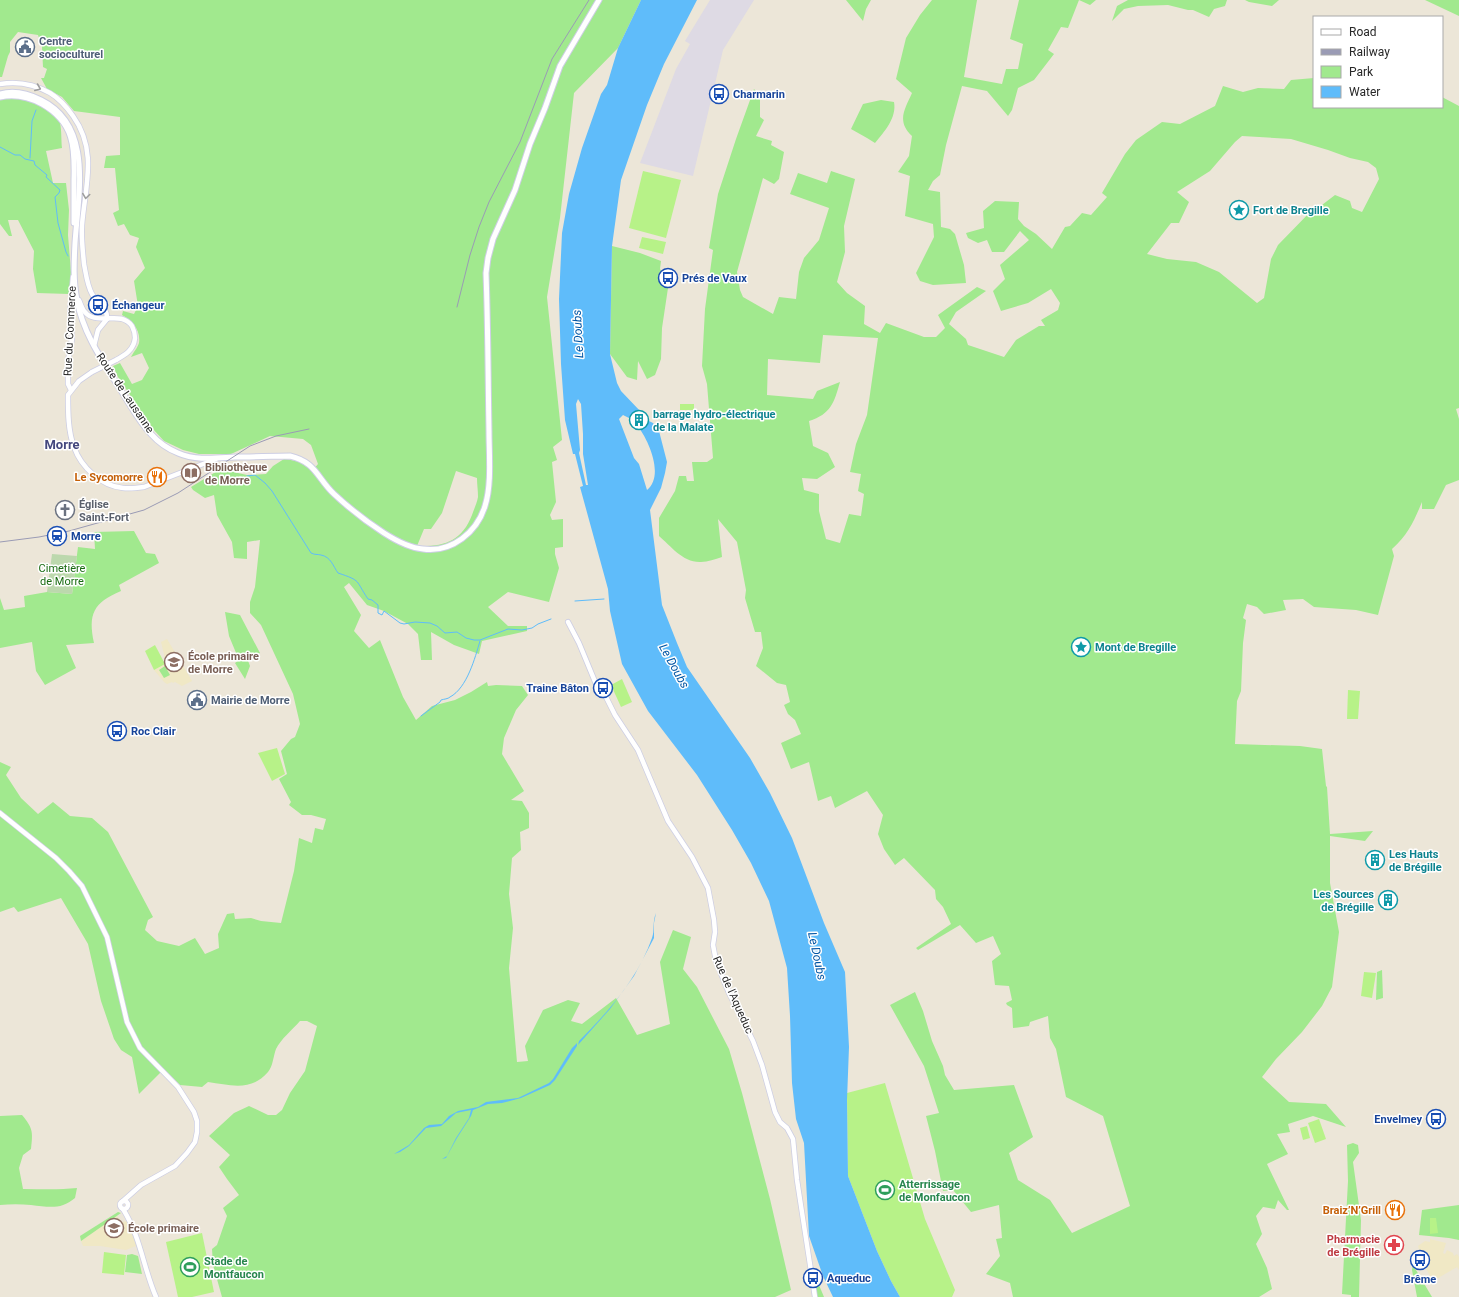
<svg xmlns="http://www.w3.org/2000/svg" width="1459" height="1297" font-family="Roboto,sans-serif">
<style>
.industrial{fill:#dedae4}
.education{fill:#f0e8c5}
.green{fill:#a1e98e;fill-rule:evenodd}
.cemetery{fill:#bcd8ad}
.pitch{fill:#b7f288}
.water{fill:#5fbcfa;fill-rule:evenodd}
.lines{fill:none;stroke-linecap:round;stroke-linejoin:round}
.stream{stroke:#5fbcfa;stroke-width:1}
.tertiary-casing{stroke:#cdcee3;stroke-width:6}
.secondary-casing{stroke:#cdcee3;stroke-width:7}
.tertiary{stroke:#fff;stroke-width:4.5}
.secondary{stroke:#fff;stroke-width:5}
.rail{stroke:#9a9bb5;stroke-width:1}
.tertiary-bridge-casing{stroke:#cdcee3;stroke-width:6;stroke-linecap:butt}
.tertiary-bridge{stroke:#fff;stroke-width:4.5}
.oneway{stroke:#9e9e9e}
.labels{text-anchor:middle;dominant-baseline:central;stroke-width:3;stroke-linejoin:round;paint-order:stroke}
.service-label{font-size:11px;font-weight:bold;fill:#4e5e75;stroke:#fff;text-anchor:start}
.transit-label{font-size:11px;font-weight:bold;fill:#164399;stroke:#fff;text-anchor:start}
.culture-label{font-size:11px;font-weight:bold;fill:#0d838f;stroke:#fff;text-anchor:start}
.street-label{font-size:11px;fill:#282828;stroke:#fff}
.education-label{font-size:11px;font-weight:bold;fill:#785e54;stroke:#fff;text-anchor:start}
.food-label{font-size:11px;font-weight:bold;fill:#c56008;stroke:#fff;text-anchor:end}
.worship-label{font-size:11px;font-weight:bold;fill:#5b616d;stroke:#fff;text-anchor:start}
.park-label{font-size:11px;fill:#196b12;stroke:#fff}
.leisure-label{font-size:11px;font-weight:bold;fill:#27864d;stroke:#fff;text-anchor:start}
.health-label{font-size:11px;font-weight:bold;fill:#be3a42;stroke:#fff;text-anchor:end}
.water-label{font-size:12px;font-style:italic;fill:#0055a4;stroke:#fff}
.quarter-label{font-size:13px;font-weight:bold;fill:#44477d;stroke:#fff}
</style>
<rect width="100%" height="100%" fill="#ece6d8"/>
<path class="industrial" d="M710 0H754L723 50 693 176 640 163 676 69 690 44 685 41Z"/>
<g class="education">
<path d="M167 639 192 681 182 686 175 682 173 683 172 682 167 684 164 682 154 670 166 663 161 642Z"/>
<path d="M116 1215 122 1222 127 1221 138 1245 126 1250 100 1246H83L81 1241Z"/>
<path d="M1430 1239 1446 1243 1443 1253 1445 1254 1447 1250 1453 1253 1454 1256 1457 1254 1459 1257V1270L1457 1267 1433 1281 1423 1263 1418 1246 1425 1241 1430 1242Z"/>
</g>
<g class="green">
<path d="M0 0H641L618 48 574 93 560 218 547 297 562 440 553 447 557 460 552 462 556 502 550 515 552 520 563 519V547L555 548V554L559 568 549 602 508 592 488 607 508 626H527V631L482 641 479 654 454 645 431 632 432 660H421L418 634 408 624 384 611 367 605 349 583 344 587 361 615 354 631 369 648 380 640 403 697 416 720 432 706 455 700 471 692 487 682 488 686 496 685 522 686 528 695 516 710 504 738 502 754 524 791 511 800 522 801 529 813V828L520 832 521 850 512 858 509 894 513 928 509 968 517 1062 528 1061 525 1046 543 1010 568 1000 580 1003 571 1021 582 1024 616 998 637 1035 670 1024 660 962 673 930 691 937 683 969 697 987 729 1049 742 1093 770 1199 791 1290 775 1297H222L213 1265 212 1249 217 1245 227 1216 223 1208 239 1195 227 1179 219 1167 230 1155 209 1136 234 1113 249 1106 268 1115H276L282 1110 290 1093 305 1071 317 1026 307 1021H300C292 1030 281 1039 276 1049 273 1057 273 1066 268 1072 251 1092 230 1085 208 1082L202 1087 180 1085 164 1069 139 1094 132 1057 121 1050 114 1039 101 1001 88 944 61 898 18 912 14 907 0 912V762L11 767 6 775 21 798 38 814 53 802 70 816 92 818 108 832 153 917 148 920 145 930 157 941 179 946 195 938 205 954 219 948 218 934 227 914 234 913 235 919 251 918 261 921 281 923 294 871 299 838 312 843 315 828 323 830 326 819 311 815H302L289 805 291 802 279 779 287 774 281 751 291 739 295 737 300 724 293 694 261 625 250 613V602L255 587 260 540 247 542V559L234 558 232 542 217 515 214 495 205 498 193 490 191 487 227 465 229 471 247 475 266 474 273 466 284 459 297 461 313 470 318 464 311 445 303 439 270 436 231 454H199L183 450 164 441 153 429 118 377 113 366 120 363 132 384 142 380 149 368 142 353 131 357C133 353 138 347 139 343 141 330 132 320 122 315L123 311 134 314 138 306 134 281 145 268 136 247 139 238 130 235 124 224 118 226 113 213 119 210 115 168H104L106 156 120 155V117L74 111 62 97 47 89 41 78H44L47 69 43 67 42 47 38 35 18 32 10 42V52L8 56 2 77H0ZM456 471 477 478C477 484 478 491 478 497 477 503 474 509 472 515 462 541 444 547 417 546L424 529H431L442 513Z"/>
<path d="M846 0H871L866 9 863 21Z"/>
<path d="M932 0H977L964 77 1002 84 1006 69H1018L1023 44 1010 39 1019 0H1096L1090 5 1079 0 1068 28 1061 27 1048 50 1054 54 1034 80 1018 88 1012 110 1008 116 987 91 962 86 946 145 940 175 933 181 928 190 940 192 941 227 950 229 955 234 964 265 966 283 933 285 920 281 916 273 934 237 933 224 905 216 910 176 898 172 909 156 912 136C896 121 905 109 912 93L896 79 906 38 920 15Z"/>
<path d="M1128 0H1227L1225 6 1214 9 1209 17 1193 10H1188L1168 5 1138 6 1124 9 1112 21 1117 6Z"/>
<path d="M1245 0H1279L1272 6 1249 2Z"/>
<path d="M1425 0H1459V16Z"/>
<path d="M1314 78V107H1442V97L1459 106V408L1456 409 1459 419V480L1446 485 1434 509H1422V502C1414 521 1408 535 1392 549L1394 556 1378 615 1356 610 1314 607 1303 599 1283 600 1286 610 1264 614 1257 607 1247 604 1243 618 1246 620 1243 643 1241 691 1237 701 1235 744 1300 746 1322 749 1326 786 1327 787 1330 834 1373 831 1365 841 1330 836V883L1339 932 1332 987 1322 1006 1302 1032 1276 1059 1262 1077 1289 1102 1326 1104 1346 1127 1313 1116 1288 1124 1290 1132 1277 1134 1288 1154 1267 1164 1289 1210H1287L1278 1200 1275 1209 1263 1207 1256 1216 1262 1234 1256 1244 1267 1268 1272 1289 1259 1297H1013L1010 1283 986 1274 1000 1256 996 1239 1002 1238 999 1205 971 1212 953 1190 943 1191 935 1151 926 1116 939 1113 924 1066 890 1005 915 992 923 1011 932 1041 943 1066 945 1075 954 1090 1014 1085 1033 1137 1009 1153 1018 1180 1050 1200 1072 1233 1130 1206 1103 1116 1066 1097 1056 1049 1050 1038 1048 1016 1030 1022 1029 1026 1013 1028 1012 1008 1007 1005 1006 1003 1012 1000 1009 986 995 985 992 961 1001 954 993 936 976 943 960 925 918 950 916 948 951 924 943 907 936 899 935 890 904 858 895 865 884 849 878 834 883 815 867 791 835 808 831 796 818 801 809 762 791 769 781 743 801 734 795 720 788 714 784 705 790 702 786 685 777 683 756 666 763 648 761 632H755L745 598 746 590 737 542 718 519 722 557C715 559 708 562 701 562 683 563 671 546 659 536V518L675 491 679 476H686L687 481H694L692 462H707L713 458 707 384 702 366 705 309 713 250 709 248 718 194 736 139 754 89 760 96V117L764 120 756 136 772 141 771 145 784 152 779 179 774 184 763 178 737 272 740 290 743 297 773 314 779 297 796 299 799 272 804 258 819 240 829 208 790 194 798 173 827 183 831 171 855 179 844 226 845 252 837 282 847 293 865 306 864 324 880 333 886 323 924 337H936L945 328 938 315 977 287 986 291 956 312 949 324 966 339 968 345 1004 357 1016 340 1039 326H1045L1041 320 1058 310 1060 303 1051 289 1028 303 1001 311 993 291 1005 279 1000 265 1029 240 1020 231 1004 252H992L987 240 978 243 968 238 966 233 984 228 983 211 995 201 1019 202 1018 219 1024 226 1036 234 1052 249 1065 227 1070 226 1082 213 1091 215 1107 197 1102 193 1125 154 1136 140 1162 122 1180 124 1215 106 1223 86 1243 92 1258 88 1284 89 1291 80ZM1242 136 1291 139 1328 150 1350 158 1368 162 1376 168 1379 179 1362 212 1352 208 1350 201 1335 195 1318 208H1314L1278 245 1271 259 1264 298 1257 303 1219 272 1196 262 1167 259 1147 254 1171 223H1179L1189 202 1177 192 1210 171 1235 142ZM823 335 878 338 867 415 856 444 850 472 861 474 858 491 864 494 861 516 849 514 840 543 826 539 819 511V494L804 490 802 478 817 479 835 467 828 453 813 446 809 421C831 414 834 403 840 382L817 391 813 399 767 395 768 359 820 363Z"/>
<path d="M22 97C34 102 53 107 59 120 62 126 61 141 62 148L46 151 53 183H66L69 210 68 235 71 272 69 294 37 293 33 269 34 251 18 220H8L12 236H9L0 224V100L5 98Z"/>
<path d="M881 100 894 102C897 118 884 132 875 143L867 138 851 129 863 104Z"/>
<path d="M612 246 640 253 661 261 660 269 666 280 668 288 662 328 661 359 655 375 647 379 638 361 637 380 627 377 610 354Z"/>
<path d="M134 531 146 553 155 554 159 563 119 585 121 591C93 603 88 614 94 643L66 645 76 668 45 685 36 671 32 642 0 648V598L4 610 25 607 24 596 47 592 72 594 78 547 95 549 94 532Z"/>
<path d="M225 612 240 615 260 653 247 658 250 666 245 679 235 663 239 660 229 636Z"/>
<path d="M165 666 170 675 164 678 159 670Z"/>
<path d="M1382 970 1383 998 1376 1000 1377 972Z"/>
<path d="M22 1115C33 1128 33 1132 31 1149L23 1155 19 1168 23 1189C41 1189 59 1190 77 1188L75 1198C61 1210 49 1207 31 1205 21 1204 10 1204 0 1205V1116Z"/>
<path d="M1353 1143 1358 1145 1359 1153 1353 1162 1361 1220 1359 1297H1351V1295L1342 1294 1348 1181 1347 1145Z"/>
<path d="M1459 1205V1240L1449 1238 1419 1235 1422 1210Z"/>
<path d="M118 1212 121 1213 81 1241 80 1236Z"/>
<path d="M132 1254 138 1256 142 1274 125 1272 127 1255Z"/>
<path d="M1413 1265 1432 1297H1417L1412 1270Z"/>
<path d="M816 1278 824 1297H817L814 1279Z"/>
</g>
<path class="cemetery" d="M52 554 77 556 72 594 47 592Z"/>
<g class="pitch">
<path d="M643 171 681 180 666 238 629 228Z"/>
<path d="M642 237 666 242 663 254 639 248Z"/>
<rect x="680" y="404" width="14" height="6"/>
<path d="M155 645 165 664 154 670 145 651Z"/>
<path d="M622 679 632 702 621 707 611 685Z"/>
<path d="M1348 690 1360 691 1358 719H1347Z"/>
<path d="M277 748 285 774 272 781 258 753Z"/>
<path d="M1364 972 1376 973 1372 998 1361 996Z"/>
<path d="M885 1083 925 1219 955 1290 952 1297H900L891 1281 877 1251 848 1176 847 1093Z"/>
<path d="M1319 1119 1326 1139 1315 1143 1308 1123Z"/>
<path d="M1307 1126 1310 1138 1303 1140 1300 1128Z"/>
<path d="M1430 1218H1436L1438 1233 1430 1234Z"/>
<path d="M202 1233 214 1292 192 1297H178L166 1242Z"/>
<path d="M104 1252 126 1255 124 1275 102 1273Z"/>
</g>
<g class="water">
<path d="M641 0H697L664 64 647 105 621 180 612 246 610 354 617 383 621 391 641 412 633 420 623 415 619 419 634 458 639 464 647 490C665 475 648 439 637 425L643 418 653 423 659 431 667 462 665 473 661 488 650 510 662 605 677 643 687 667 750 758 770 793 792 838 824 923 845 972 849 1047 847 1100 848 1176 877 1251 891 1281 900 1297H833L823 1276 809 1236 804 1143 796 1119 792 1083 790 1016 787 968 769 901 751 863 732 830 697 775 648 711 622 664 610 611 608 589 580 487 583 486 575 454H573L565 420 561 364 559 299 562 233 569 194 582 148 601 94 607 85 618 48ZM578 399 581 404 583 434V454L588 485H586L579 453 580 450 576 404Z"/>
<path d="M656 913 654 923V938L634 976 610 1009 578 1045 579 1041C609 1011 638 978 652 938 655 930 652 923 656 913Z"/>
<path d="M577 1043V1046L555 1080 550 1085 521 1098 502 1103 488 1104 473 1110 471 1116 457 1138 446 1158 442 1159 447 1156 456 1138 469 1118 471 1110 456 1113 441 1126 426 1128 409 1146 400 1152 394 1154 409 1145 424 1128 429 1125 442 1124 449 1116 458 1111 478 1107 486 1102 518 1098 549 1083 553 1079 572 1048Z"/>
</g>
<g class="lines">
<g class="stream">
<path d="M0 147 15 155H20L25 159 34 161 35 165 47 175 46 177 60 190 59 193 55 197 58 223 66 252 68 256"/>
<path d="M30 158 32 121 36 110"/>
<path d="M247 476 255 475 265 483 272 491 311 553C315 555 317 554 321 555 331 557 333 566 338 573 362 581 355 580 368 599L372 600 378 605V613L382 615 384 611 400 623 404 624 415 622 430 623 437 626 445 633 457 632 466 638 474 640H480L508 629 522 630 532 628 538 624 551 619"/>
<path d="M575 601 604 599"/>
<path d="M421 716 440 702 441 700C444 699 448 699 450 697 467 688 475 658 480 641"/>
</g>
<defs>
<g id="tertiary">
<path d="M0 84C18 81 34 84 50 93 60 99 66 106 73 116 98 151 85 187 82 225 81 238 83 252 84 264 86 274 87 285 92 294 97 302 108 308 107 319"/>
<path d="M79 300C82 308 84 314 92 317 106 322 122 312 132 326 134 330 135 334 135 338 134 350 125 355 116 360"/>
<path d="M94 346 98 330 107 319"/>
<path d="M92 372 79 381 68 395C68 412 68 431 74 447 81 467 101 486 123 488 130 489 137 488 144 487L216 459"/>
<path d="M71 390 68 384V361L72 339 70 313 73 277"/>
<path d="M568 622 579 643 596 684 605 695 615 715 638 750 668 821 692 857 708 888 714 920 715 932 713 945 716 961 729 993 753 1041 762 1065 775 1112 780 1122 787 1128 793 1139 797 1180 815 1297"/>
<path d="M0 813 56 858 69 871 82 886 107 937 127 1022 140 1048 178 1087 194 1112 197 1121V1132L195 1142 187 1153 175 1166 141 1185 123 1201"/>
<circle cx="124" cy="1205" r="4"/>
<path d="M123 1209C141 1238 143 1267 156 1297"/>
</g>
<g id="secondary">
<path d="M0 94C14 90 29 94 41 100 94 126 78 195 75 243 74 262 73 281 77 300 83 334 104 363 122 392 131 406 139 422 151 434 158 442 168 449 178 453 196 461 216 458 235 457 253 457 272 456 290 456 316 462 317 478 334 494 349 508 367 522 384 533 395 540 410 548 423 549 452 553 477 532 485 506 492 484 489 454 489 431 488 378 488 326 486 273L488 258 493 239 515 190 530 144 545 108 560 66 599 0"/>
<path d="M0 97C14 94 29 97 42 104 74 122 75 147 74 180 74 195 74 209 74 223"/>
</g>
</defs>
<use href="#tertiary" class="tertiary-casing"/>
<use href="#secondary" class="secondary-casing"/>
<use href="#tertiary" class="tertiary"/>
<use href="#secondary" class="secondary"/>
<g class="rail">
<path d="M457 307 470 255 479 227 489 202 520 142 552 59 589 0"/>
<path d="M0 542 39 537 69 531 144 510 178 493 250 446 276 436 309 429"/>
</g>
<defs>
<path id="tertiary-bridge" d="M92 372 116 360"/>
</defs>
<use href="#tertiary-bridge" class="tertiary-bridge-casing"/>
<use href="#tertiary-bridge" class="tertiary-bridge"/>
</g>
<defs><path id="oneway-chevron" d="M-2-3.5L2.5 0L-2 3.5" fill="none" stroke-width="1.6" stroke-linecap="round" stroke-linejoin="round"/></defs>
<g class="oneway">
<use href="#oneway-chevron" transform="translate(38 88) rotate(22)"/>
<use href="#oneway-chevron" transform="translate(86 196) rotate(98)"/>
</g>
<defs>
<symbol id="civic-ring" viewBox="-11 -11 22 22"><circle r="9.5" fill="#fff" stroke="#5c6f8a" stroke-width="1.5"/><path d="M-.6-6.5H3V-4.5H.6V-3L4-1V1h2V6H-6V1h2V-1L-.6-3ZM-1.2 2.5V6h2.4V2.5Z" fill="#5c6f8a"/></symbol>
<symbol id="bus-ring" viewBox="-11 -11 22 22"><circle r="9.5" fill="#fff" stroke="#1a4fb4" stroke-width="1.5"/><path d="M-5-6H5V4H4V6H2V4H-2V6H-4V4H-5ZM-3.5-4V0h7V-4ZM-3.5 1.2v1.5H-2V1.2ZM2 1.2v1.5H3.5V1.2Z" fill="#1a4fb4"/></symbol>
<symbol id="sight-ring" viewBox="-11 -11 22 22"><circle r="9.5" fill="#fff" stroke="#0f9aa8" stroke-width="1.5"/><path d="M0-6L1.8-2.2L6-1.7L2.9 1.2L3.7 5.4L0 3.3L-3.7 5.4L-2.9 1.2L-6-1.7L-1.8-2.2Z" fill="#0f9aa8"/></symbol>
<symbol id="building-ring" viewBox="-11 -11 22 22"><circle r="9.5" fill="#fff" stroke="#0f9aa8" stroke-width="1.5"/><path d="M-4-6H4V6H1V3H-1V6H-4ZM-2.5-4.3h1.7v1.8h-1.7ZM.8-4.3h1.7v1.8H.8ZM-2.5-1h1.7V.8h-1.7ZM.8-1h1.7V.8H.8Z" fill="#0f9aa8"/></symbol>
<symbol id="library-ring" viewBox="-11 -11 22 22"><circle r="9.5" fill="#fff" stroke="#8d6e63" stroke-width="1.5"/><path d="M-6-4Q-3-5.5-.7-3.5V5Q-3 3-6 4ZM6-4Q3-5.5 .7-3.5V5Q3 3 6 4Z" fill="#8d6e63"/></symbol>
<symbol id="restaurant-ring" viewBox="-11 -11 22 22"><circle r="9.5" fill="#fff" stroke="#e8710a" stroke-width="1.5"/><path d="M-5-6h1v4h1v-4h1v4h1v-4h1v5L-1.5 .5V6h-2V.5L-5-1ZM5-6V6H3V1.5H1.5Q1.5-4 5-6Z" fill="#e8710a"/></symbol>
<symbol id="church-ring" viewBox="-11 -11 22 22"><circle r="9.5" fill="#fff" stroke="#6b7280" stroke-width="1.5"/><path d="M-1.2-6h2.4v3.5h3.3v2.4h-3.3V6h-2.4V-.1h-3.3v-2.4h3.3Z" fill="#6b7280"/></symbol>
<symbol id="station-ring" viewBox="-11 -11 22 22"><circle r="9.5" fill="#fff" stroke="#1a4fb4" stroke-width="1.5"/><path d="M-3-6H3Q5-6 5-4V2Q5 4 3 4L4.5 6H3L1.5 4h-3L-3 6H-4.5L-3 4Q-5 4-5 2V-4Q-5-6-3-6ZM-3.5-4v3h7v-3ZM-3.5 1v1.5H-2V1ZM2 1v1.5H3.5V1Z" fill="#1a4fb4"/></symbol>
<symbol id="school-ring" viewBox="-11 -11 22 22"><circle r="9.5" fill="#fff" stroke="#8d6e63" stroke-width="1.5"/><path d="M0-5L7-2L0 1L-7-2ZM-4 1L0 2.5L4 1V4Q0 6-4 4Z" fill="#8d6e63"/></symbol>
<symbol id="stadium-ring" viewBox="-11 -11 22 22"><circle r="9.5" fill="#fff" stroke="#2e9e5b" stroke-width="1.5"/><path d="M0-5a6.5 5 0 1 0 0 10a6.5 5 0 1 0 0-10ZM-3.5-1.8h7v3.6h-7Z" fill="#2e9e5b"/></symbol>
<symbol id="pharmacy-ring" viewBox="-11 -11 22 22"><circle r="9.5" fill="#fff" stroke="#e0444e" stroke-width="1.5"/><path d="M-2-6h4v4h4v4h-4v4h-4v-4h-4v-4h4Z" fill="#e0444e"/></symbol>
</defs>
<g fill-rule="evenodd">
<use href="#civic-ring" x="14" y="36" width="22" height="22"/>
<use href="#bus-ring" x="708" y="83" width="22" height="22"/>
<use href="#sight-ring" x="1228" y="199" width="22" height="22"/>
<use href="#bus-ring" x="657" y="267" width="22" height="22"/>
<use href="#bus-ring" x="87" y="294" width="22" height="22"/>
<use href="#building-ring" x="628" y="409" width="22" height="22"/>
<use href="#library-ring" x="180" y="462" width="22" height="22"/>
<use href="#restaurant-ring" x="146" y="466" width="22" height="22"/>
<use href="#church-ring" x="54" y="499" width="22" height="22"/>
<use href="#station-ring" x="46" y="525" width="22" height="22"/>
<use href="#sight-ring" x="1070" y="636" width="22" height="22"/>
<use href="#school-ring" x="163" y="651" width="22" height="22"/>
<use href="#bus-ring" x="592" y="677" width="22" height="22"/>
<use href="#civic-ring" x="186" y="689" width="22" height="22"/>
<use href="#bus-ring" x="106" y="720" width="22" height="22"/>
<use href="#building-ring" x="1364" y="849" width="22" height="22"/>
<use href="#building-ring" x="1377" y="889" width="22" height="22"/>
<use href="#bus-ring" x="1425" y="1108" width="22" height="22"/>
<use href="#stadium-ring" x="874" y="1179" width="22" height="22"/>
<use href="#restaurant-ring" x="1384" y="1199" width="22" height="22"/>
<use href="#school-ring" x="103" y="1217" width="22" height="22"/>
<use href="#pharmacy-ring" x="1383" y="1234" width="22" height="22"/>
<use href="#bus-ring" x="1409" y="1249" width="22" height="22"/>
<use href="#stadium-ring" x="179" y="1256" width="22" height="22"/>
<use href="#bus-ring" x="802" y="1267" width="22" height="22"/>
</g>
<g class="labels">
<g class="service-label">
<text x="39" y="41">Centre<tspan x="39" dy="13">socioculturel</tspan></text>
<text x="211" y="700">Mairie de Morre</text>
</g>
<g class="transit-label">
<text x="733" y="94">Charmarin</text>
<text x="682" y="278">Prés de Vaux</text>
<text x="112" y="305">Échangeur</text>
<text x="71" y="536">Morre</text>
<text x="589" y="688" text-anchor="end">Traine Bâton</text>
<text x="131" y="731">Roc Clair</text>
<text x="1422" y="1119" text-anchor="end">Envelmey</text>
<text x="827" y="1278">Aqueduc</text>
<text x="1420" y="1279" text-anchor="middle">Brême</text>
</g>
<g class="culture-label">
<text x="1253" y="210">Fort de Bregille</text>
<text x="653" y="414">barrage hydro-électrique<tspan x="653" dy="13">de la Malate</tspan></text>
<text x="1095" y="647">Mont de Bregille</text>
<text x="1389" y="854">Les Hauts<tspan x="1389" dy="13">de Brégille</tspan></text>
<text x="1374" y="894" text-anchor="end">Les Sources<tspan x="1374" dy="13">de Brégille</tspan></text>
</g>
<g class="street-label">
<text transform="translate(70 331) rotate(-87)">Rue du Commerce</text>
<text transform="translate(125 393) rotate(56)">Route de Lausanne</text>
<text transform="translate(733 995) rotate(66)">Rue de l'Aqueduc</text>
</g>
<g class="education-label">
<text x="205" y="467">Bibliothèque<tspan x="205" dy="13">de Morre</tspan></text>
<text x="188" y="656">École primaire<tspan x="188" dy="13">de Morre</tspan></text>
<text x="128" y="1228">École primaire</text>
</g>
<g class="food-label">
<text x="143" y="477">Le Sycomorre</text>
<text x="1381" y="1210">Braiz’N’Grill</text>
</g>
<g class="worship-label">
<text x="79" y="504">Église<tspan x="79" dy="13">Saint-Fort</tspan></text>
</g>
<g class="park-label">
<text x="62" y="568">Cimetière<tspan x="62" dy="13">de Morre</tspan></text>
</g>
<g class="leisure-label">
<text x="899" y="1184">Atterrissage<tspan x="899" dy="13">de Monfaucon</tspan></text>
<text x="204" y="1261">Stade de<tspan x="204" dy="13">Montfaucon</tspan></text>
</g>
<g class="health-label">
<text x="1380" y="1239">Pharmacie<tspan x="1380" dy="13">de Brégille</tspan></text>
</g>
<g class="water-label">
<text transform="translate(578 334) rotate(-93)">Le Doubs</text>
<text transform="translate(674 666) rotate(61)">Le Doubs</text>
<text transform="translate(817 956) rotate(78)">Le Doubs</text>
</g>
<g class="quarter-label">
<text x="62" y="444">Morre</text>
</g>
</g>
<rect x="1313" y="16" width="130" height="92" fill="#ffffff" stroke="#a9a9a9"/>
<rect x="1321" y="29" width="20" height="6" fill="#ffffff" stroke="#a9a9a9"/>
<text x="1349" y="36" font-size="12" fill="#282828">Road</text>
<rect x="1321" y="49" width="20" height="6" fill="#9a9bb5" stroke="#a9a9a9"/>
<text x="1349" y="56" font-size="12" fill="#282828">Railway</text>
<rect x="1321" y="66" width="20" height="12" fill="#a1e98e" stroke="#a9a9a9"/>
<text x="1349" y="76" font-size="12" fill="#282828">Park</text>
<rect x="1321" y="86" width="20" height="12" fill="#5fbcfa" stroke="#a9a9a9"/>
<text x="1349" y="96" font-size="12" fill="#282828">Water</text>
</svg>
